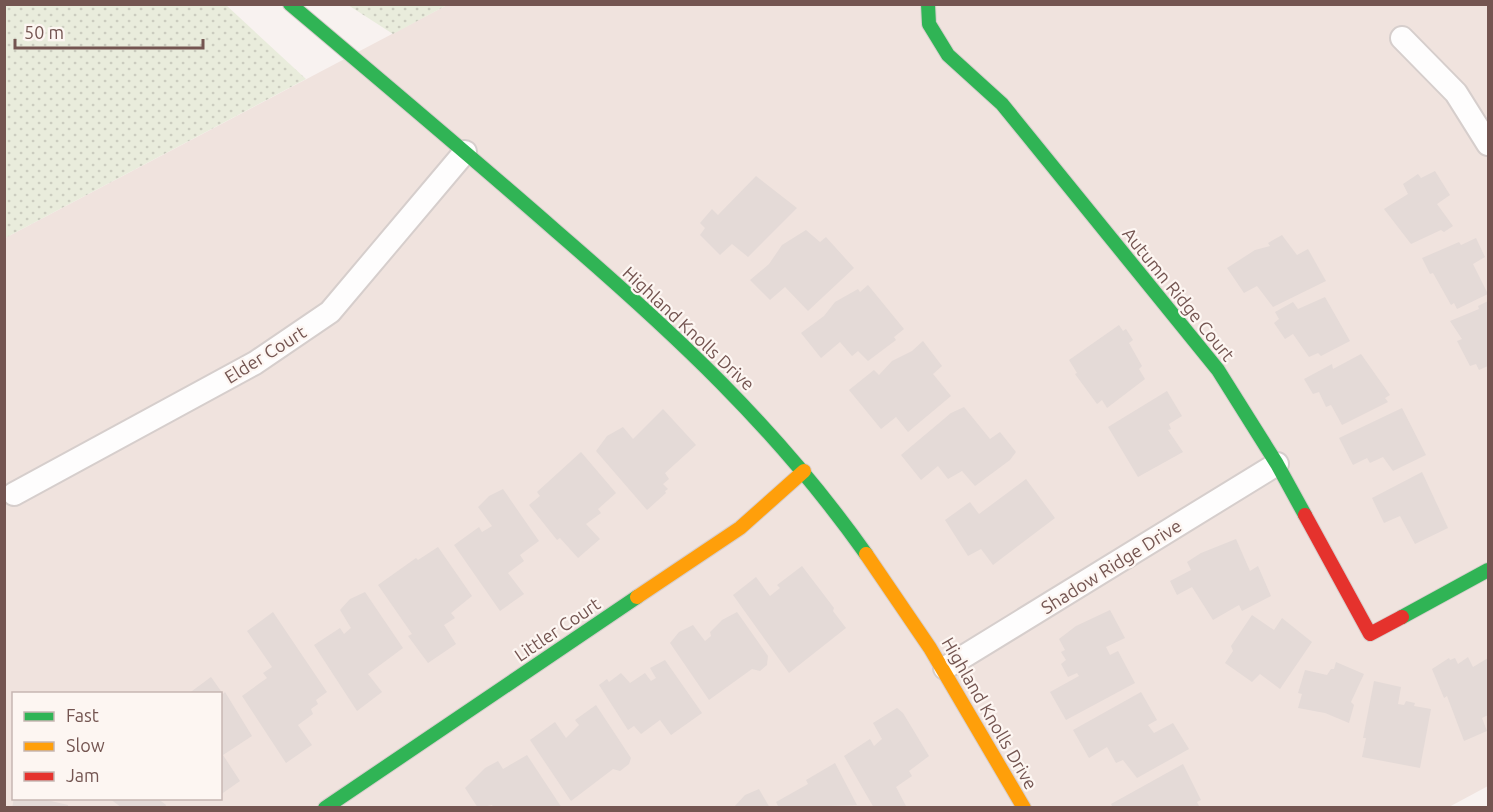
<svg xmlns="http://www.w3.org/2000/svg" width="1493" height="812" font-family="Ubuntu,sans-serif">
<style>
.residential{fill:#f0e3de;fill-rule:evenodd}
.green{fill:url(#green-dots)}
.building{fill:#e4dad7}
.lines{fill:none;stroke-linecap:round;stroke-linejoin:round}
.street-casing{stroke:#d6cecc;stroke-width:26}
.fast-casing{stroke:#d7cecc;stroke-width:16}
.slow-casing{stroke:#d7cecc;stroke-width:16}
.jam-casing{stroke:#d7cecc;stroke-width:16}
.street{stroke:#fefdfd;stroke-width:22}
.fast{stroke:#30b455;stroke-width:14}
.slow{stroke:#ff9f0a;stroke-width:14}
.jam{stroke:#e5322d;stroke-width:14}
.labels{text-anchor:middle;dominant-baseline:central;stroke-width:4.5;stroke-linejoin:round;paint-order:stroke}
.street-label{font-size:18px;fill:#745551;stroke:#fdf6f2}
</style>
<defs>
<pattern id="green-dots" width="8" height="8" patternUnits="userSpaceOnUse" patternTransform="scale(1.5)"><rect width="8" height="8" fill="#e9ecdc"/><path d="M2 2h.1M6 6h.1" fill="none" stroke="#cbccbf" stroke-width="1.8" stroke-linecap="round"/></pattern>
</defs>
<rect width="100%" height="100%" fill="#f8f2f0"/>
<path class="residential" d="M447 5H1488V786L1449 807 5 808V238ZM14 694H220V798H14Z"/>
<g class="green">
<path d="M5 4 226 5 306 79 5 238Z"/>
<path d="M348 5H447L393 34Z"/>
</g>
<g class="building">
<path d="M1435 171 1450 195 1437 204 1453 226 1444 232 1441 230 1411 244 1384 209 1408 194 1403 184 1418 174 1421 178Z"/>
<path d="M756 176 797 208 748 257 732 244 720 255 700 235 705 228 700 223 712 209 718 215Z"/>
<path d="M806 230 820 242 826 237 854 268 808 311 785 287 770 300 750 280 769 264 782 245Z"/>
<path d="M1282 235 1297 255 1308 249 1326 281 1273 307 1257 286 1244 293 1227 268 1255 250 1270 246 1268 243Z"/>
<path d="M1476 238 1485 257 1473 264 1488 294 1457 309 1454 303 1451 305 1433 273 1430 274 1422 258 1459 242 1461 245Z"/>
<path d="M868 285 904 329 894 337 896 340 868 361 858 351 852 356 840 342 821 358 801 333 824 316 835 302 858 289 860 292Z"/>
<path d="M1325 297 1350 341 1321 356 1318 353 1309 357 1293 334 1285 339 1274 323 1279 319 1275 312 1293 302 1298 309Z"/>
<path d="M1488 301V366L1479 370 1476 364 1470 366 1457 341 1462 339 1450 321 1479 309 1478 306Z"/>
<path d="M1119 325 1123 331 1126 329 1133 340 1129 343 1142 366 1139 369 1145 379 1107 408 1102 400 1097 404 1075 374 1077 373 1069 360Z"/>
<path d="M923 341 942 366 933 374 951 396 908 432 896 417 881 429 849 390 874 370 879 375 892 361 912 351Z"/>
<path d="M1361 354 1390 395 1385 398 1388 402 1342 425 1331 405 1326 407 1319 392 1313 394 1304 379 1332 364 1333 369Z"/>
<path d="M1167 391 1182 416 1169 424 1171 429 1168 430 1183 452 1138 477 1108 427Z"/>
<path d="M964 407 990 439 1000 432 1016 452 1010 460 975 486 962 471 948 479 938 466 921 480 901 455 951 413Z"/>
<path d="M1402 408 1426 455 1393 471 1383 457 1370 463 1367 458 1353 465 1339 438Z"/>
<path d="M663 409 696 445 665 473 669 479 663 484 668 489 665 491 666 493 647 510 596 451 607 436 623 427 633 439Z"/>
<path d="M581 452 616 493 598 509 601 513 586 524 600 539 578 558 560 538 557 540 529 505 540 496 537 492Z"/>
<path d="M1422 472 1448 528 1415 544 1400 516 1384 523 1372 498Z"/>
<path d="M1026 479 1055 518 993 565 981 549 968 556 945 520 970 502 979 514Z"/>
<path d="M503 489 539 541 520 555 524 561 508 573 524 594 500 611 454 545 479 527 482 532 492 526 478 507 489 496Z"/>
<path d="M1236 539 1250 571 1258 566 1271 596 1242 611 1239 605 1213 620 1192 587 1177 595 1170 581 1191 570 1187 562 1201 553Z"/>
<path d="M438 547 472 596 451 613 455 618 444 625 456 644 428 663 408 636 412 634 378 585 416 558 418 560Z"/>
<path d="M802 566 834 608 833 611 846 628 789 673 733 595 756 577 770 596 780 588 777 585Z"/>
<path d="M365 592 403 648 368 674 382 692 357 711 314 645 340 628 344 634 351 628 340 610 350 599Z"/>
<path d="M1110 610 1125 638 1106 647 1110 655 1118 651 1135 683 1066 720 1050 692 1079 676 1077 673 1068 677 1061 664 1066 660 1061 652 1065 650 1059 639 1076 626Z"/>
<path d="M273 612 327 692 316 700 318 704 311 709 313 714 298 725 312 745 286 763 242 696 267 678 263 673 272 667 247 631Z"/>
<path d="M737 612 768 656 767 665 760 671 752 669 709 700 670 643 679 632 693 625 705 641 711 636 710 632 722 620Z"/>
<path d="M1252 615 1274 630 1282 618 1312 642 1280 689 1260 674 1252 682 1225 663 1233 651 1231 646Z"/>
<path d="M1468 657 1473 667 1488 658V715L1482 718 1487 731 1464 741 1447 696 1444 698 1432 669 1449 658 1450 660 1455 658 1458 664Z"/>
<path d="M665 660 702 713 671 735 660 720 641 734 634 726 628 730 599 685 607 679 609 682 621 673 630 683 645 673 651 681 656 678 650 668Z"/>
<path d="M1336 662 1364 674 1351 702 1354 705 1349 723 1325 713 1298 708 1302 694 1298 693 1305 670 1327 675 1331 669H1334Z"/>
<path d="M211 677 223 694 225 692 252 736 223 755 240 781 220 795V694H188Z"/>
<path d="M1374 681 1401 687 1398 704 1404 705 1406 701 1415 703 1414 706 1431 709 1420 768 1362 757 1366 738H1363Z"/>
<path d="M1141 692 1157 720 1148 725 1154 733 1173 723 1189 749 1137 778 1123 760 1116 763 1107 747 1089 758 1073 730Z"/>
<path d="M596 705 631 758 629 764 620 771 613 769 571 801 530 740 555 722 566 738 579 725 575 720Z"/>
<path d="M897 708 903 713 929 756 909 771 912 776 896 787 907 808H874L844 756 870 739 874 746 882 739 873 723Z"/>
<path d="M527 755 562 808H494L492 805 478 808 465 788 485 768 498 761 503 769Z"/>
<path d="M835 763 857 805 779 808 776 802 808 784 806 780Z"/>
<path d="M1183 764 1201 800 1197 802 1200 808H1113L1111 804Z"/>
<path d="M759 789 770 808H733L745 795Z"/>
<path d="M14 798H38L68 805V808H12Z"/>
<path d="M109 798H157L166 805 165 808H122Z"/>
</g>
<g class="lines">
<defs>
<g id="street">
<path d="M1402 38 1456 93 1488 144"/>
<path d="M14 494 255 363 330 312 465 152"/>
<path d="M945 668 1277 464"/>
</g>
<g id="fast">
<path d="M290 4C379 79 468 154 556 231 673 332 776 427 866 554"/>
<path d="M928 4 929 24 948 55 1002 104 1218 370 1277 464 1305 515"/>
<path d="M1402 617 1488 570"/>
<path d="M325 808 637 597"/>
</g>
<g id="slow">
<path d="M866 554 930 648 1024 808"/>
<path d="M637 597 740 528 804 471"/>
</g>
<path id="jam" d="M1305 515 1370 634 1402 617"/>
</defs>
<use href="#street" class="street-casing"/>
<use href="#fast" class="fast-casing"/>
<use href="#slow" class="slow-casing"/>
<use href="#jam" class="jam-casing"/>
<use href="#street" class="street"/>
<use href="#fast" class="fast"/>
<use href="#slow" class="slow"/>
<use href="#jam" class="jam"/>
</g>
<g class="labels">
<g class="street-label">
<text transform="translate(1179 294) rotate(51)">Autumn Ridge Court</text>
<text transform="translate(689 328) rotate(43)">Highland Knolls Drive</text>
<text transform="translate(265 354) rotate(-32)">Elder Court</text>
<text transform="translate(1111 566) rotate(-32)">Shadow Ridge Drive</text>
<text transform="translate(557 629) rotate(-34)">Littler Court</text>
<text transform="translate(990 713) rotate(60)">Highland Knolls Drive</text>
</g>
</g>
<rect width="1493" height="812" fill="none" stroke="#745551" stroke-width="12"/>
<rect x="12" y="692" width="210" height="108" fill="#fdf6f2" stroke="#c6b6b2" stroke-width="1.5"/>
<rect x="24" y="712" width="30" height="9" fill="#30b455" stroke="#c6b6b2" stroke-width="1.5"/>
<text x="66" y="722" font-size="18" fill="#745551">Fast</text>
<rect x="24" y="742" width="30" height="9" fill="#ff9f0a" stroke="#c6b6b2" stroke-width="1.5"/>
<text x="66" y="752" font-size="18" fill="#745551">Slow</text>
<rect x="24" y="772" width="30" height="9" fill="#e5322d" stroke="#c6b6b2" stroke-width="1.5"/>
<text x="66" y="782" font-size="18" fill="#745551">Jam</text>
<path d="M15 39v9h188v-9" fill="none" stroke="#745551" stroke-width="3"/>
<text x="24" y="39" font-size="18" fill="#745551" stroke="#fdf6f2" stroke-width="4.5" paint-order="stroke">50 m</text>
</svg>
